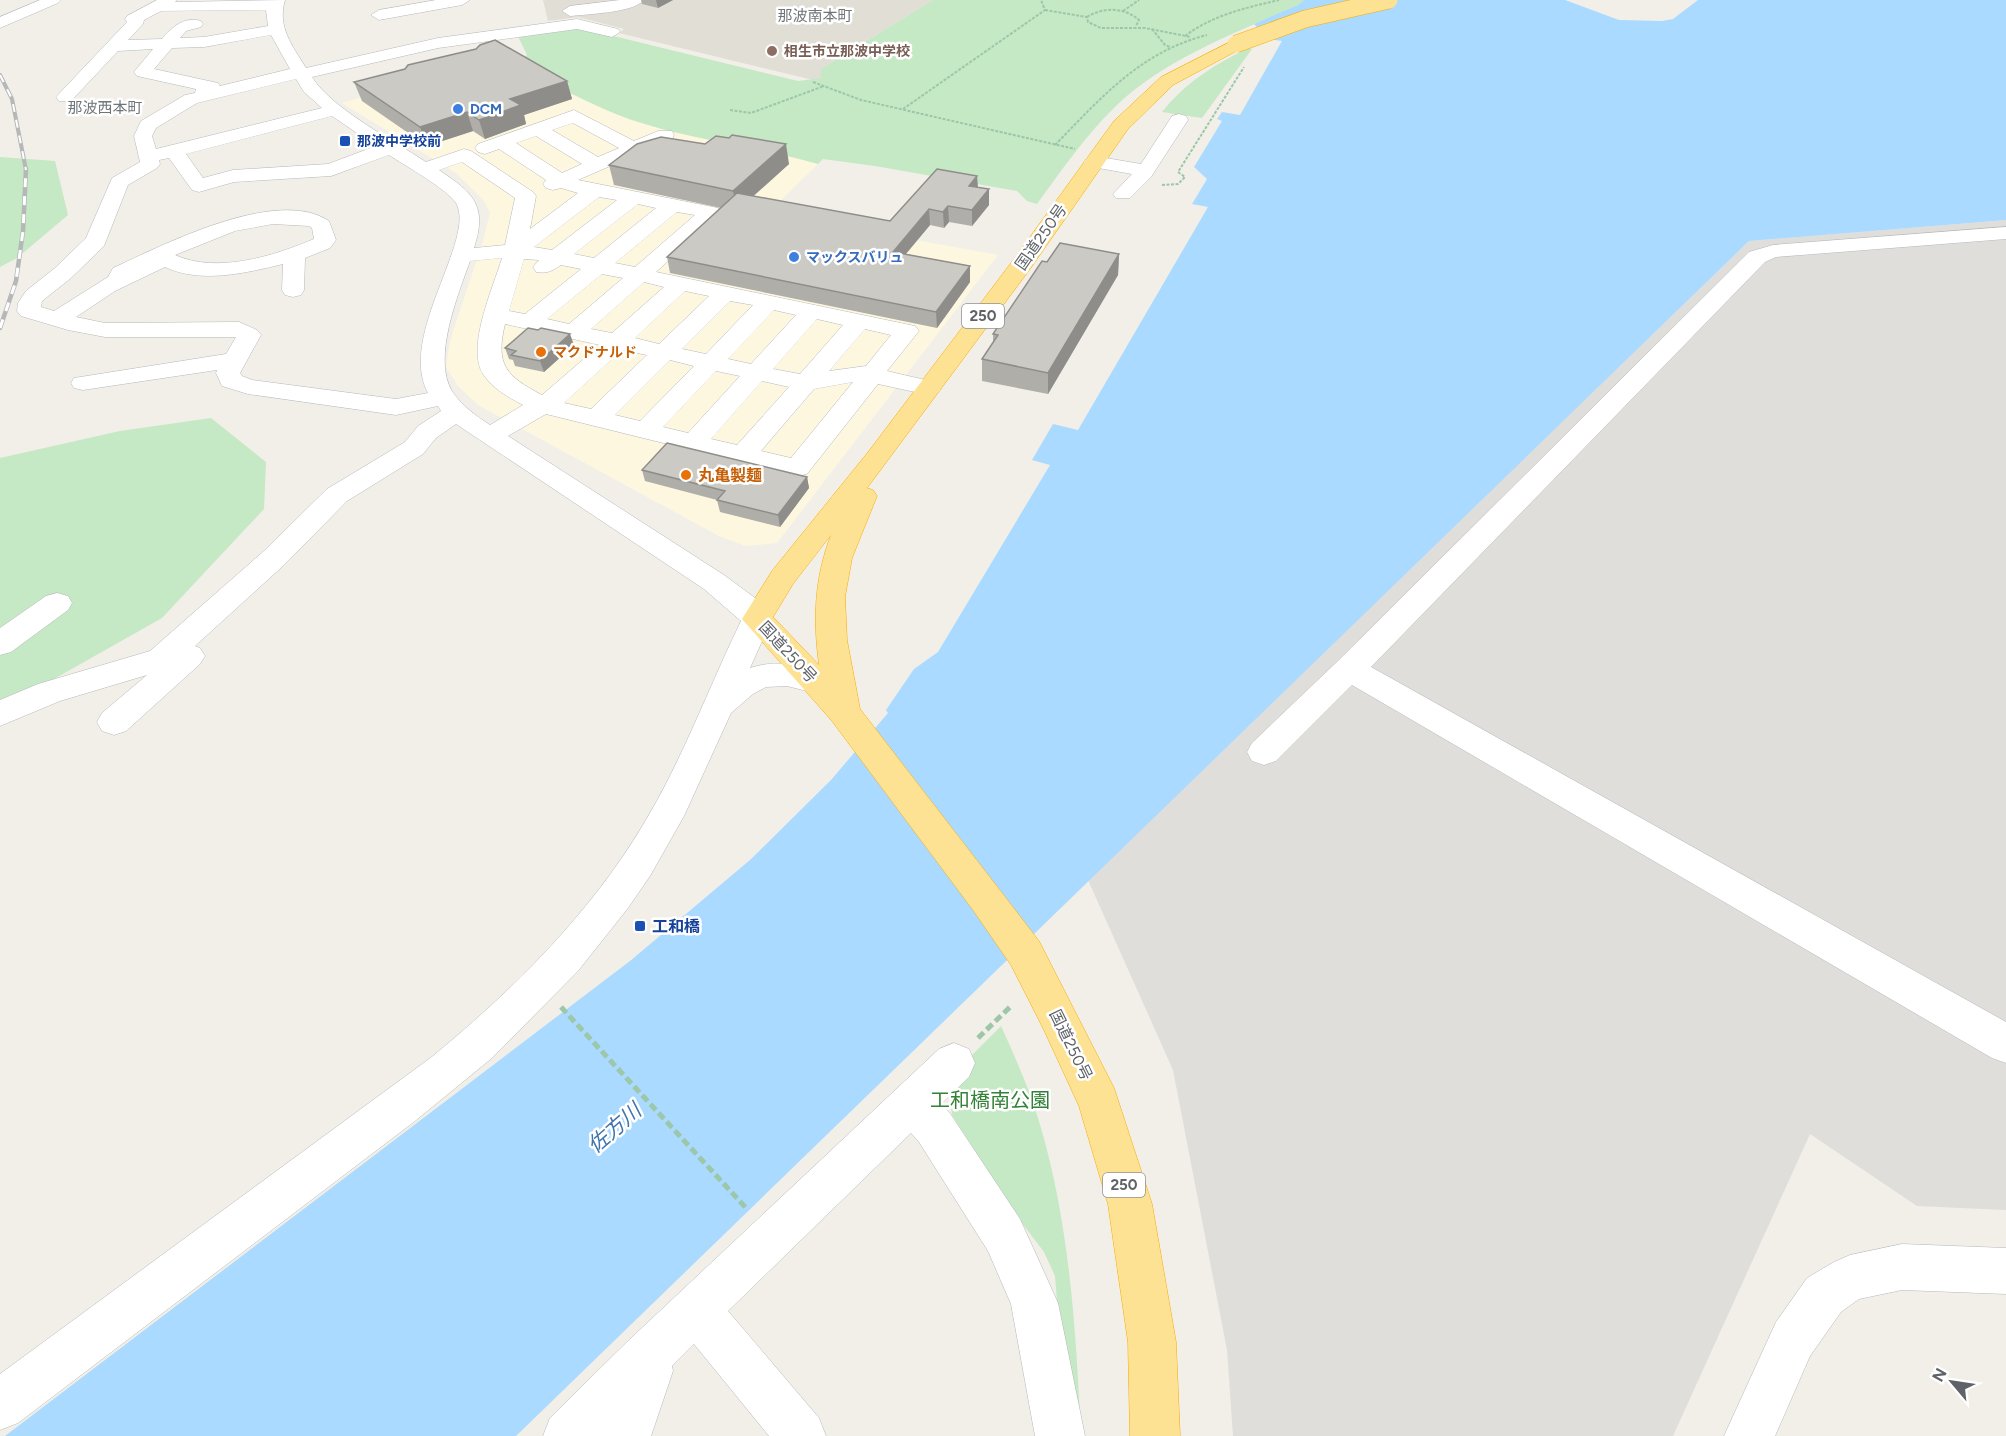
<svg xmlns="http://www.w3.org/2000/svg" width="2006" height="1436" font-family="Figtree,'Noto Sans JP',sans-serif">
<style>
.commercial{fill:#fef7e0}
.industrial{fill:#e0deda}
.education{fill:#e1ded6}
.green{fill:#c5e8c5}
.water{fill:#aadaff}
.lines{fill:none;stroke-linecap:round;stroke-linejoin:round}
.minor-casing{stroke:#b5b8bc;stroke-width:1}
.highway-casing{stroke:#f9ab00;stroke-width:1}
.path-far1{stroke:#9cc7a9;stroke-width:2;stroke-dasharray:3 1.5;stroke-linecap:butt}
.path{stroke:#9cc7a9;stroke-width:5;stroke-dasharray:8 4;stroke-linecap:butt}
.minor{fill:#fff;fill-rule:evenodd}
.highway{fill:#fde293;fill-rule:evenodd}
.rail-far1-casing{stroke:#b6b7b8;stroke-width:4}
.rail-casing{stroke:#b6b7b8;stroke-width:4.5}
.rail-far1{stroke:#fff;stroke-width:2;stroke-dasharray:8;stroke-linecap:butt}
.rail{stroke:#fff;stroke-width:3;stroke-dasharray:9;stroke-linecap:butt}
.highway-bridge-casing{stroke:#f9ab00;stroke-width:18;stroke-linecap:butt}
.highway-bridge{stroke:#fde293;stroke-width:17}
.wall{fill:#afaea9}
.shaded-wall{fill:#8f8d8a}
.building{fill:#cccac5;stroke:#8f8d8a;stroke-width:1.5}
.education-dot{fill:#8d6e63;stroke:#fff;stroke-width:2}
.shop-dot{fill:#3f7fe0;stroke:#fff;stroke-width:2}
.transit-dot{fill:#1a4fb4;stroke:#fff;stroke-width:2}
.food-dot{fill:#e8710a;stroke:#fff;stroke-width:2}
.labels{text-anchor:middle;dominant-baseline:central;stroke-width:5;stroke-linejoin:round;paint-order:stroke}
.far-education-label{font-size:14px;font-weight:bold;fill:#785e54;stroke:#fff;text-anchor:start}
.far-shop-label{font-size:14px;font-weight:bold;fill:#366cbe;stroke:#fff;text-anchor:start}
.far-transit-label{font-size:14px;font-weight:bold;fill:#164399;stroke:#fff;text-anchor:start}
.far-food-label{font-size:14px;font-weight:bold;fill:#c56008;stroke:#fff;text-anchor:start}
.far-neighbourhood-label{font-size:15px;fill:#70757a;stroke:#fff}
.shield{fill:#fff;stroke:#8f9295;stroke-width:1.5}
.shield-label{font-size:15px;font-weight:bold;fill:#5f6368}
.street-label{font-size:16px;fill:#5f6368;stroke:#fff}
.food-label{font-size:16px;font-weight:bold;fill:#c56008;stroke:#fff;text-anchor:start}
.transit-label{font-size:16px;font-weight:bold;fill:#164399;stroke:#fff;text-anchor:start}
.near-park-label{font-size:20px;fill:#348238;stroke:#fff}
.near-water-label{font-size:21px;font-style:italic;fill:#4174aa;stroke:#fff}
</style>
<rect width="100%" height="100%" fill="#f1efe8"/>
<path class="commercial" d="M502 57 573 95 628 119 667 130 776 152 818 164 768 213 998 255 777 543 746 546 719 536 478 405 458 386 446 367 450 341 483 241 490 213 484 201 456 173 342 103Z"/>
<path class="industrial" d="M2006 220V1210L1917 1206 1810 1134 1673 1436H1233L1227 1350 1173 1070 1088 880 1749 241Z"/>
<path class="education" d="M543 0H933L821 69V78L813 80 619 33 624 29 578 17 548 21Z"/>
<g class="green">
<path d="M933 0H1304L1298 5C1237 33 1165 58 1114 108 1085 136 1061 171 1037 204L1027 201 1017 191 875 166 823 159 818 164C756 146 690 140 629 119 590 105 553 84 517 64L527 55 517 34 572 28 593 31 798 81 821 78V69Z"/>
<path d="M1248 48 1252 49 1202 118 1162 112C1186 82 1214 65 1248 48Z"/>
<path d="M0 157 55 161 68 215 17 258 0 267Z"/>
<path d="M211 418 266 462 264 509 162 618 15 701 0 704V458L120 431Z"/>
<path d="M1001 1026C1016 1059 1031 1093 1041 1128 1070 1228 1076 1332 1081 1436L1061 1350 1055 1276 1044 1252 1015 1214 952 1115 949 1088 956 1071Z"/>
</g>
<path class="water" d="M1304 0H1565L1619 20 1662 21 1673 19 1698 0H2006V220L1749 241 516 1436H5L630 961 750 860 831 780 888 713 886 710 914 669 938 652 1050 465 1032 460 1053 424 1078 430 1208 207 1192 204 1207 179 1194 167 1222 121 1217 119 1222 112 1240 115 1282 41 1268 39 1254 24 1298 5Z"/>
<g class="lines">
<defs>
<g id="minor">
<path d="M40 0H61L58 3 0 28V17Z"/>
<path d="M157 0H177L175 2 285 0C277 27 292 45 306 68L438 38 577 19 618 29 620 32 612 37 577 29 438 48 312 77C331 108 394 141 426 162L464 149 471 151 533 192 536 196 530 229 578 193 561 188 553 190 546 188 543 184 546 180 499 149 485 154 478 152 475 148 478 144 574 110 634 141 658 131H672L674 135 672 139 578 180 718 208 721 212 718 216 656 272 915 326 919 331 887 371 938 383 941 388 938 393 929 395 878 384 807 474 797 476 546 414 508 436 724 575 755 598 772 619 750 668C778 659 800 665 826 673L831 681 826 689 815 693 787 686 766 687 753 694 731 713 684 816 650 876 628 908 578 971 492 1058 415 1121 18 1423 0 1430V1374L433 1056C513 990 589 915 643 825 682 761 708 689 741 621L704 589 456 424 436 438 423 454 347 501 284 565 195 646 200 648 205 656 200 664 126 731 114 735 102 731 97 722 102 713 147 675 60 701 0 726V700L38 684 150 651 264 551 327 489 405 442 418 426 441 411 438 406 396 415 248 394 222 386 216 373 217 370 83 390 74 388 71 383 74 378 226 354 236 337H105L68 330 21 316 17 311 18 303 26 291 55 268 86 238 112 178 140 162 134 136 141 121 185 95 195 93 196 89 137 76 134 72 153 49 118 51 71 101H59L56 97 127 22 125 19 127 16ZM266 10 268 26 204 37 180 38 186 31 201 27 203 24 201 21C184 16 172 27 162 39L128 40 143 24 144 20 161 11ZM271 35 290 69 220 86 218 83 154 69 172 48 204 47ZM296 79 304 92 322 108 156 149 152 136 156 128 197 103ZM332 116 376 146 328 164 233 170 203 178 186 154ZM573 123 619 148 598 157 552 130ZM536 136 582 164 562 173 516 143ZM389 155C404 165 447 189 456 203 477 239 397 336 428 393L396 399 252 380 242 376 240 373 261 335 257 330 239 322 105 323 76 317 115 291 165 267C201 284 246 273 283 264L282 290 285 295 293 297 301 295 304 290 305 258 330 248 336 240 329 221C277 186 163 245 113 268L108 277 54 311 41 307 42 301 71 278 104 246 128 185 157 168 160 164 159 160 169 158 192 190 199 192 234 182 331 176ZM462 162 515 198 505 245 474 248C488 205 473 193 439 170ZM599 197 617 200 552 250 534 247ZM638 204 656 208 594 258 574 254ZM677 212 695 215 635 267 615 263ZM273 224 309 226 312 228 314 239C274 256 217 274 175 255L235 231ZM502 258C493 288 466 347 483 374 493 389 508 397 523 405L490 425C476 416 461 405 452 391 432 358 458 295 470 261ZM524 259 539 260 533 267 536 272C547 274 552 271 561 265L581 269 525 314 509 311ZM602 274 623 278 569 324 547 319ZM644 282 664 287 612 333 591 329ZM685 291 709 296 659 344 635 338ZM730 301 753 305 706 354 682 349ZM774 310 796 315 751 364 728 359ZM817 319 843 325 800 374 773 369ZM505 324 600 345 542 395C506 376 495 365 505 324ZM865 329 891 335 866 366 829 371ZM622 350 647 355 591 409 564 403ZM670 360 694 366 640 421 615 415ZM716 371 740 376 688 433 663 427ZM762 381 789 387 737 445 711 439ZM853 382 791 458 761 451 814 389Z"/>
<path d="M436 0H470L462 5 379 20 371 15 379 10Z"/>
<path d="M620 0H644C633 13 587 14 570 16L562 11 570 6Z"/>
<path d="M1179 114 1186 116 1188 120 1151 177 1130 198H1116L1113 194 1132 174 1087 166 1084 162 1087 158 1094 156 1141 164 1172 116Z"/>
<path d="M2006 227V239L1776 257 1765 262 1371 667 2006 1022V1063L1992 1058 1352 685 1276 761 1264 765 1252 761 1247 752 1252 743 1338 661 1749 252 1773 245Z"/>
<path d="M57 593 68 596 72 603 68 610 11 652 0 655V628L46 596Z"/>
<path d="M954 1043 969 1049 975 1063 969 1077 941 1104 949 1112 1020 1219 1058 1303 1085 1436H1035L1011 1304 988 1251 919 1142 911 1133 728 1311 819 1418 826 1436H769L694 1344 672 1366 673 1371 651 1436H543L550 1418 628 1341 939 1049Z"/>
<path d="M1902 1244 2006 1248V1294L1902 1290 1859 1299 1841 1312 1810 1356 1775 1436H1724L1776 1322 1807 1278 1834 1262 1850 1255Z"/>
</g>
<path id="highway" d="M1236 39 1244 44 1242 48 1173 85 1128 129 1030 269 867 488 873 490 877 496 852 558 845 597 847 640 860 709 1039 941 1114 1088 1152 1204 1176 1342 1180 1436H1130L1128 1342 1108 1204 1079 1106 1044 1030 1011 965 973 910 832 721 742 619 772 571 869 451 1014 259 1114 121 1161 77ZM831 535C814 579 813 620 819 665L773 617 793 584Z"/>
</defs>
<use href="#minor" class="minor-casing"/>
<use href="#highway" class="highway-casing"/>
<g class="path-far1">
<path d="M1045 10 1087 17 1088 22 1101 28H1145L1191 37"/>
<path d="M1123 11 1139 0"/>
<path d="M1087 17C1103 7 1124 7 1139 20L1136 26"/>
<path d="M1152 29 1165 45 1170 47"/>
<path d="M1185 36C1213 15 1245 8 1279 0"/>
<path d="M813 82 861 100 1075 149"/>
<path d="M903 109 1045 10 1041 0"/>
<path d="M730 110 751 113 824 86"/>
<path d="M1055 145C1101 98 1140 52 1207 35"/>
<path d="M1162 185 1178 184 1185 177 1178 172 1244 67"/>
</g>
<g class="path">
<path d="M561 1007 747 1209"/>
<path d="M978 1038 1010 1007"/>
</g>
<use href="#minor" class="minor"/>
<use href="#highway" class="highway"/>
<defs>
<path id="rail-far1" d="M0 75 12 99 26 170"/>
<path id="rail" d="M0 328 16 281 23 231 26 169"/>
</defs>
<use href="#rail-far1" class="rail-far1-casing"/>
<use href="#rail" class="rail-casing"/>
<use href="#rail-far1" class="rail-far1"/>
<use href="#rail" class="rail"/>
<defs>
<path id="highway-bridge" d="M1236 44 1305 19 1389 0"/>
</defs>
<use href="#highway-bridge" class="highway-bridge-casing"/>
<use href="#highway-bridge" class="highway-bridge"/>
</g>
<g class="wall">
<path d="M641 0H673L658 8 642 4Z"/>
<path d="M567 81 572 99 524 115 526 124 485 139 473 131 427 146 362 101 354 82Z"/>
<path d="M729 138 789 164 753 196 890 221 977 176 978 188 989 189V205L972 226 949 222 944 228 930 225 906 254 970 266V282L937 328 670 273 667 257 721 208 614 185 609 165 705 144Z"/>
<path d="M1119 254 1118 275 1048 394 982 381V359L993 343V334L1047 262Z"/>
<path d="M574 345 544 372 515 366 513 360 509 359 505 348Z"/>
<path d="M642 470 807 477 809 488 780 527 720 512 717 500 645 481Z"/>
</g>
<g class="shaded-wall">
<path d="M656 0H673L658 8Z"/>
<path d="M567 81 572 99 524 115 526 124 485 139 479 120 510 99Z"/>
<path d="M467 112 473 131 427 146 420 127Z"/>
<path d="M786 144 789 164 737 211 733 191Z"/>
<path d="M977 176 978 191 969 186Z"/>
<path d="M989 189V205L972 226V210Z"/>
<path d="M948 206 949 222 944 228 943 212Z"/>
<path d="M929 209 930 225 894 268 893 252Z"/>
<path d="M1119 254 1118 275 1048 394V373Z"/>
<path d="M970 266V282L937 328 936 312Z"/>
<path d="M570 334 574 345 544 372 540 361Z"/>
<path d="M807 477 809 488 780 527 778 515Z"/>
</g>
<g class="building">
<path d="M495 40 567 81 510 99 521 105 479 120 467 112 420 127 354 82 405 69 408 65 476 49 480 45Z"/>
<path d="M732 135 786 144 733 191 609 165 637 144 661 137 705 144 716 136 729 138Z"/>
<path d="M937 169 977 176 969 186 989 189 972 210 948 206 943 212 929 209 893 252 970 266 936 312 667 257 737 193 890 221Z"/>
<path d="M1060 243 1119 254 1048 373 982 359 998 335 993 334 1042 261 1047 262Z"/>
<path d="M528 328 538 330 541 328 570 334 540 361 511 355 516 351 505 348Z"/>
<path d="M667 443 807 477 778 515 717 500 725 491 642 470Z"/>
</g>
<circle class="education-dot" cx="772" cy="51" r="6"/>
<g class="shop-dot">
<circle cx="458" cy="109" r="6"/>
<circle cx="794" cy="257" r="6"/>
</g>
<g class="transit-dot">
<rect x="339" y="135" width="12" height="12" rx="3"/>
<rect x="634" y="920" width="12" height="12" rx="3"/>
</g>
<g class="food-dot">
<circle cx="541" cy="352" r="6"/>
<circle cx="686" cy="475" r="6"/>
</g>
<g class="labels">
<g class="far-education-label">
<text x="784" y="51">相生市立那波中学校</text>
</g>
<g class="far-shop-label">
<text x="470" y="109">DCM</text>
<text x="806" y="257">マックスバリュ</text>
</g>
<g class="far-transit-label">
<text x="357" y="141">那波中学校前</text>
</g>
<g class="far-food-label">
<text x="553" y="352">マクドナルド</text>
</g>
<g class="far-neighbourhood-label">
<text x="815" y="16">那波南本町</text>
<text x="105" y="108">那波西本町</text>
</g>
<g class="shield">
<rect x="962" y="304" width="42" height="24" rx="4.5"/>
<rect x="1103" y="1173" width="42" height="24" rx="4.5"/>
</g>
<g class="shield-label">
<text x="983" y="316">250</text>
<text x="1124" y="1185">250</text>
</g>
<g class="street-label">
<text transform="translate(1041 237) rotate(-55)">国道250号</text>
<text transform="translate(788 652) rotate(47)">国道250号</text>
<text transform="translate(1071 1045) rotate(64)">国道250号</text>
</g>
<g class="food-label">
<text x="698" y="475">丸亀製麺</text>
</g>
<g class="transit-label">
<text x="652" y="926">工和橋</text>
</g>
<g class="near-park-label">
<text x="990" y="1100">工和橋南公園</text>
</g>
<g class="near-water-label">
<text transform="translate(614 1128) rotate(-41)">佐方川</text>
</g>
</g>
<g transform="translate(1952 1382) rotate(299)" stroke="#ffffff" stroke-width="4.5" paint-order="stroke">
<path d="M0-4.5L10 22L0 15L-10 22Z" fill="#5f6368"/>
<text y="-9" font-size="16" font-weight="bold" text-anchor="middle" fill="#5f6368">N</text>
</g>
</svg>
